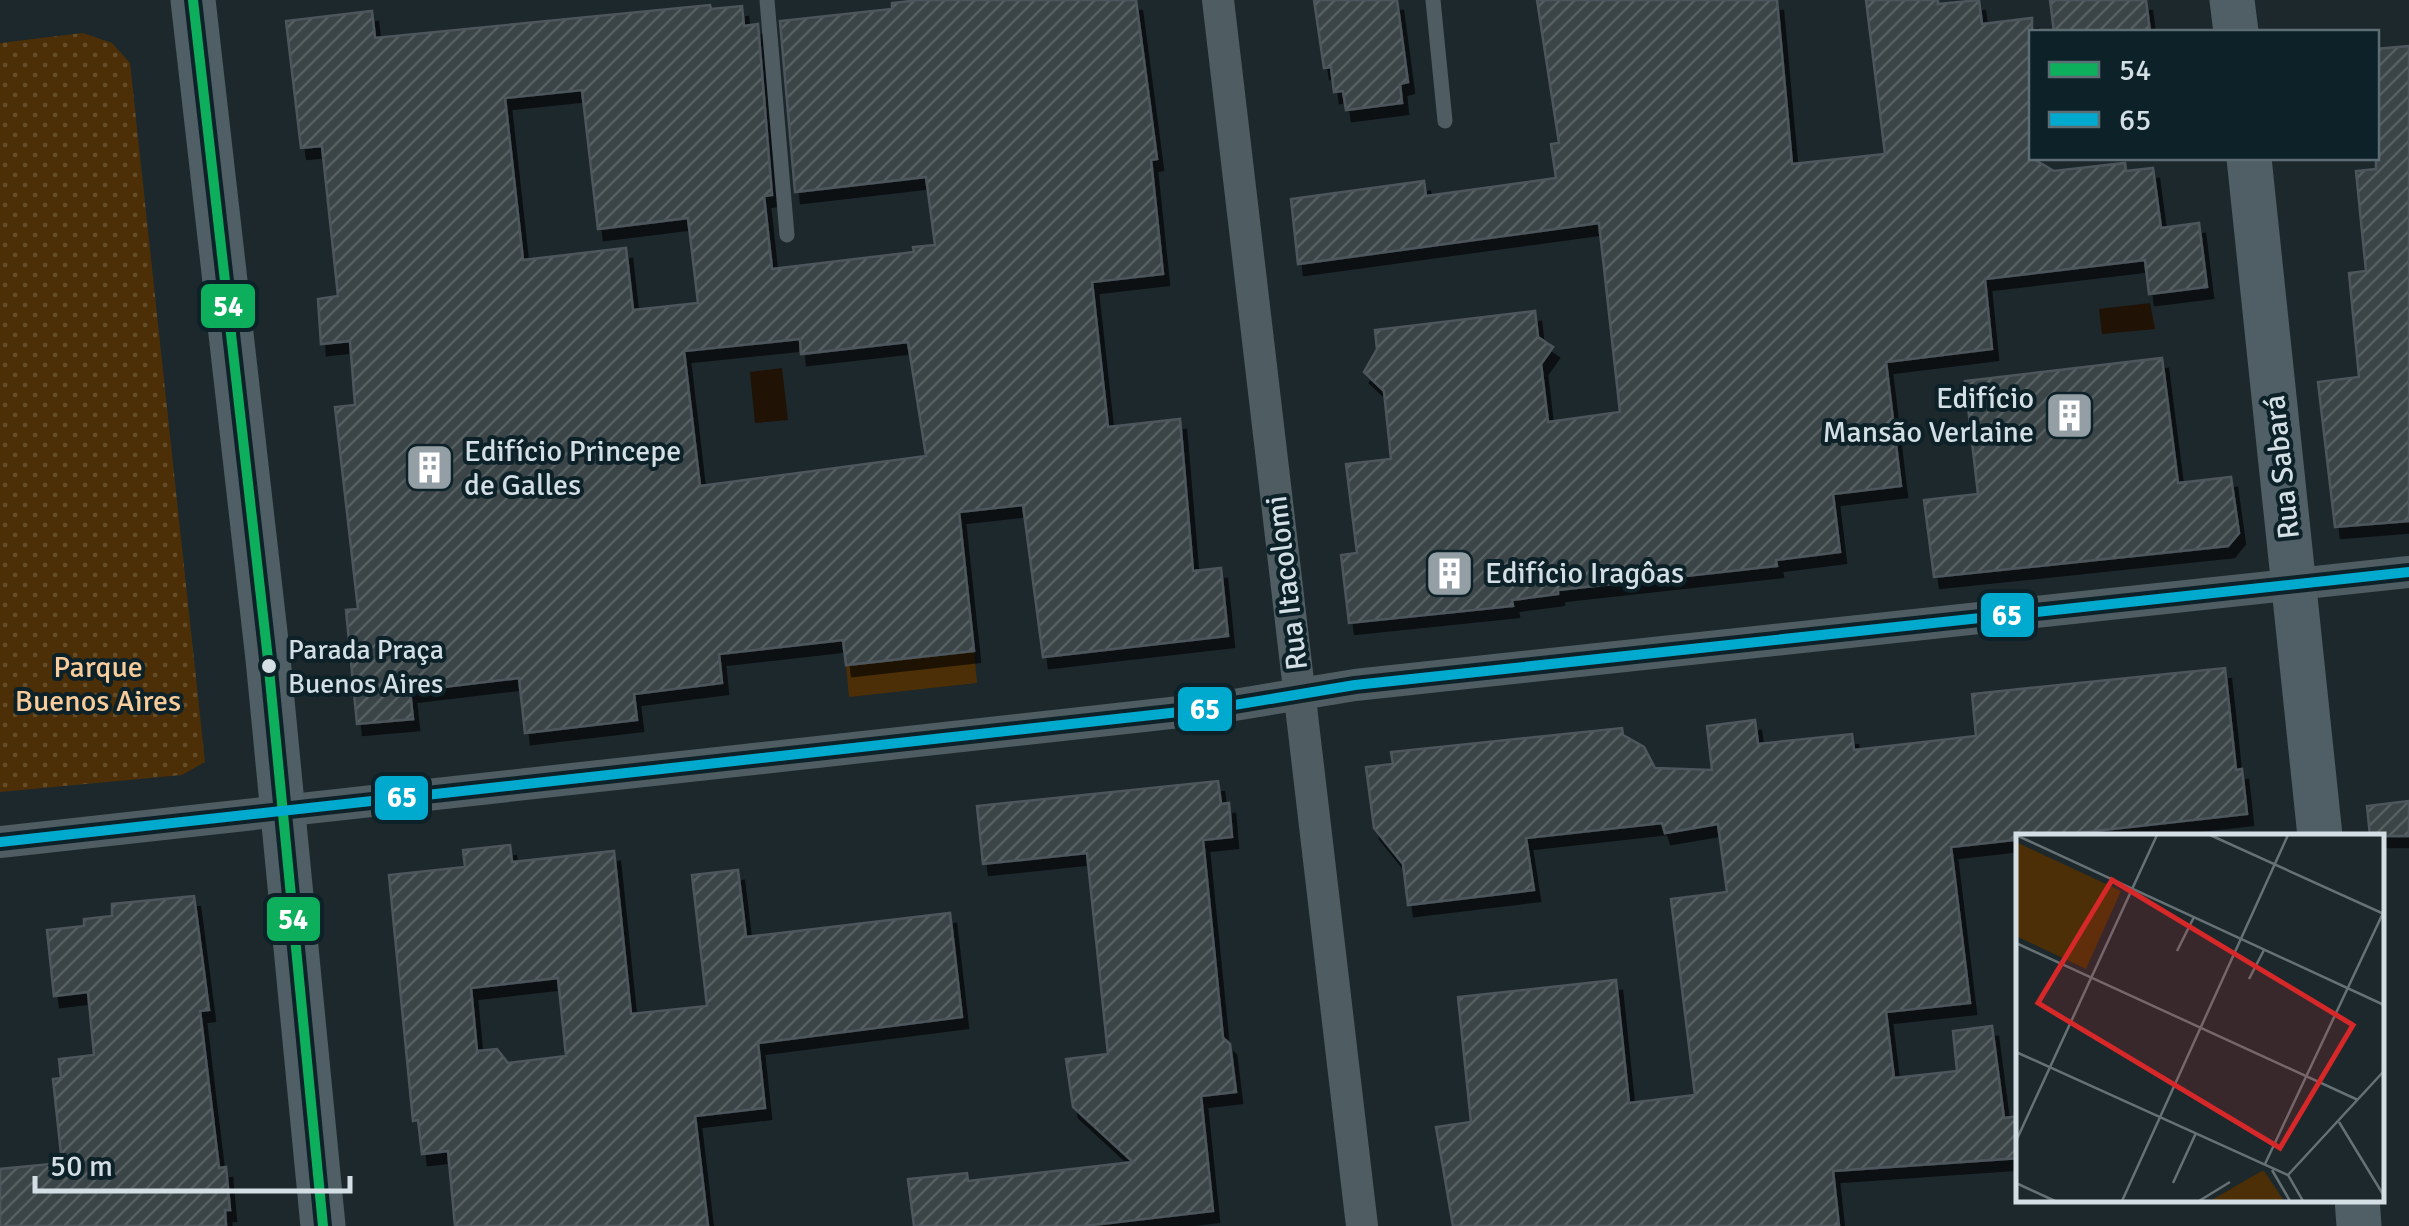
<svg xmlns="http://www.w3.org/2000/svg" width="2409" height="1226" font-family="Signika,sans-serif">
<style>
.green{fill:#4c2f06}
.park{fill:url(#park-dots)}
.water{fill:#201204}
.building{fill:url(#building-hatch);stroke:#4d575b;stroke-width:2.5;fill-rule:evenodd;filter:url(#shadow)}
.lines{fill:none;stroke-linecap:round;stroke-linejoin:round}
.lane{stroke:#4f5c61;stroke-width:15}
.street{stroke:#4f5c61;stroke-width:32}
.secondary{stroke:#4f5f65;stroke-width:45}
.bus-1-casing{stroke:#0d2128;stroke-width:18}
.bus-2-casing{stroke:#0d2128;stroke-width:18}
.bus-1{stroke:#0daf5c;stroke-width:10}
.bus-2{stroke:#00a9ce;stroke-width:10}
.bus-dot{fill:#d3dfe4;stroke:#0d2128;stroke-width:4}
.labels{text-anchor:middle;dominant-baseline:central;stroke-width:8;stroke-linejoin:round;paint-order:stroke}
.bus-label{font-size:28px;fill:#d3dfe4;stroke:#0d2128;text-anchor:start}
.poi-label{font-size:30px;fill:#d3dfe4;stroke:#0d2128;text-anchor:start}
.street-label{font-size:30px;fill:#d3dfe4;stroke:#0d2128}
.park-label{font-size:30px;fill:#f9cc9c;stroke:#0d2128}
.inset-road{fill:none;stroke:#667176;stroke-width:2.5}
.view{fill:#d62828;fill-opacity:0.15;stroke:#d62828;stroke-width:5}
.inset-edge{fill:none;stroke:#d3dfe4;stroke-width:5}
.line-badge{stroke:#0d2128;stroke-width:4}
.badge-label{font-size:28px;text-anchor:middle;font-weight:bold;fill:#fff}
</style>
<defs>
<pattern id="park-dots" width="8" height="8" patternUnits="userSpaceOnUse" patternTransform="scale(2.5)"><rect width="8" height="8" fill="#4c2f06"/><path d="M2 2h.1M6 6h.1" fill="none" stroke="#654d2a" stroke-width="1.8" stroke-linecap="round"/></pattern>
<pattern id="building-hatch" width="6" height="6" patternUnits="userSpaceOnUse" patternTransform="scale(2.5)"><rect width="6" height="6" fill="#3b4447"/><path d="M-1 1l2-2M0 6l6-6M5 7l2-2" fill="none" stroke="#565f61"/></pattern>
<filter id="shadow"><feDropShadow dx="6" dy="11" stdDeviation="0" flood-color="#0009"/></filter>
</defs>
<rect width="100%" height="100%" fill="#1d282c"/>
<path class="green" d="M974 651 977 683 849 697 846 665Z"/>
<path class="park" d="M83 33 112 43 130 63 205 762 182 775 0 792V43Z"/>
<g class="water">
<path d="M2150 303 2155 329 2102 334 2099 309Z"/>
<path d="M782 368 788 420 755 423 750 372Z"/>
</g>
<g class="building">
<path d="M919 0H1136L1157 159 1151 160 1163 274 1092 282 1108 427 1180 419 1193 571 1221 568 1228 636 1043 657 1023 505 959 512 974 651 846 665 843 640 719 654 722 683 634 694 637 720 525 733 519 678 410 691 413 719 357 724 346 610 358 609 335 407 355 405 350 341 321 344 318 299 338 296 322 146 301 148 286 21 372 11 375 38 710 5 711 9 742 6 744 26 758 24 772 195 764 196 772 269 914 252 913 247 935 245 926 177 795 192 780 21 892 9V3ZM582 90 598 229 688 218 698 303 633 310 626 248 523 260 505 98ZM800 339 801 354 908 342 926 456 700 486 684 351Z"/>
<path d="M1314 0H1397L1408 82 1400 84 1402 103 1346 110 1343 91 1334 92 1331 67 1324 68Z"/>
<path d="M1537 0H1777L1792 164 1885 154 1866 0H1938V4L1979 0 1982 24 2032 18V158L2054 171 2125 163 2126 171 2153 168 2161 228 2199 223 2207 287 2149 294 2145 260 1985 279 1992 349 1886 362 1901 486 1833 494 1840 552 1776 560 1777 566 1558 590V594L1512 600 1513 606 1349 623 1341 555 1357 553 1346 464 1391 459 1384 391 1364 372 1377 349 1375 330 1535 311 1538 337 1553 347 1541 364 1548 422 1620 412 1599 223 1298 264 1291 199 1424 181 1426 196 1556 178 1551 144 1559 143Z"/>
<path d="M2050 0H2146L2150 32H2054Z"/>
<path d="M2409 46V521L2335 527 2318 382 2359 377 2349 273 2366 271 2356 171 2376 169V49Z"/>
<path d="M2162 358 2178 483 2231 477 2239 533 2228 546 1934 577 1924 500 1978 494 1965 381Z"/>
<path d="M2225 668 2236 770 2242 769 2247 814 1951 847 1970 1003 1886 1012 1894 1078 1957 1071 1953 1031 1992 1026 2004 1118 2019 1116V1158L1833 1171 1839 1226H1453L1436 1127 1471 1122 1458 997 1616 980 1629 1103 1695 1095 1671 899 1727 892 1718 824 1665 833 1662 823 1526 838 1534 890 1408 905 1403 864 1374 828 1366 767 1393 764 1391 752 1622 728 1623 735 1644 747 1655 768 1712 770 1707 726 1755 720 1758 744 1852 734 1854 750 1976 736 1972 694Z"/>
<path d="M1218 781 1221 804 1229 803 1232 837 1203 840 1223 1038 1230 1044 1236 1092 1201 1096 1213 1211 1084 1226H914L908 1179 967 1173 968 1181 1133 1162 1073 1107 1066 1059 1108 1054 1087 853 983 864 977 806Z"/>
<path d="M2409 801V836H2370L2367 806Z"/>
<path d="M510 845 512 862 614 851 631 1014 707 1006 692 875 738 870 746 937 950 913 962 1017 758 1043 765 1108 695 1116 708 1226H455L448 1151 422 1154 418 1120 413 1121 389 875 465 867 463 850ZM558 978 566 1056 508 1063 497 1049 477 1051 471 988Z"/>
<path d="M194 896 209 1010 200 1011 219 1168 226 1167 230 1210H225L226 1226H0V1169L62 1163 53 1079 61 1078 59 1059 94 1055 88 992 54 996 47 930 84 926V919L112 916V904Z"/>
</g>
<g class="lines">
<g class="lane">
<path d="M767 0 787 235"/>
<path d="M1433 0 1445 121"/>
</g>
<g class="street">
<path d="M1218 0 1362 1226"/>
<path d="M0 842 1216 708 1355 685 2409 572"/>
</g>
<g class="secondary">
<path d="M193 0 268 659 323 1226"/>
<path d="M2232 0 2236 32"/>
<path d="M2249 158 2320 836"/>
<path d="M2357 1198 2359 1226"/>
</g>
<defs>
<path id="bus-1" d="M193 0 268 659 323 1226"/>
<path id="bus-2" d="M0 842 1216 708 1355 685 2409 572"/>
</defs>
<use href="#bus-1" class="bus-1-casing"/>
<use href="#bus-2" class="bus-2-casing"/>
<use href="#bus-1" class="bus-1"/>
<use href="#bus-2" class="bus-2"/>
</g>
<defs>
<symbol id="building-square" viewBox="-11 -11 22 22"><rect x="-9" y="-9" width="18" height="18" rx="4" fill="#939fa4" stroke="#0d2128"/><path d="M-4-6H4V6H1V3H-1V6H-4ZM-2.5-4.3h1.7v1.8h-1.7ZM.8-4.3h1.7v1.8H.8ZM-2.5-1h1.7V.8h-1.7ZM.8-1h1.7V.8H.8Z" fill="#fff"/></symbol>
</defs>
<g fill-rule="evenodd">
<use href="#building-square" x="2042" y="388" width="55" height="55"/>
<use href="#building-square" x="402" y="440" width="55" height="55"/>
<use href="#building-square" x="1422" y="546" width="55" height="55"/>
</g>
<circle class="bus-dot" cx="269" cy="666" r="9"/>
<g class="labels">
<g class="bus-label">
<text x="288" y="650">Parada Praça<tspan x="288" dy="34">Buenos Aires</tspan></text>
</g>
<g class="poi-label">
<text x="2034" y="398" text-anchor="end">Edifício<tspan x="2034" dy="34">Mansão Verlaine</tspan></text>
<text x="464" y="451">Edifício Princepe<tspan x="464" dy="34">de Galles</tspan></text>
<text x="1485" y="573">Edifício Iragôas</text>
</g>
<g class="street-label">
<text transform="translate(2282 467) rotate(-96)">Rua Sabará</text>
<text transform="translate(1287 583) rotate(-97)">Rua Itacolomi</text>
</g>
<g class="park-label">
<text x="98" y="667">Parque<tspan x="98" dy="34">Buenos Aires</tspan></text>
</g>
</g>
<g transform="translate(2016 834)">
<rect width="368" height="368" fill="#1d282c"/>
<path d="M248 337 268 367H194L244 338Z" fill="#4c2f06"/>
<path d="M0 8 105 57 70 135 0 102Z" fill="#4c2f06"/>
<path class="inset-road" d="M0 1 368 171M194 1 368 80M0 109 342 266M161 117 178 83M233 145 248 116M0 218 272 341 287 367M323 288 368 362M0 307 141 1M249 330 368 77M256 336 274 367M272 341 368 237M0 349 39 367M157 349 180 299M106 367 272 1M183 367 214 348"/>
<path class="view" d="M96 46 337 191 264 314 22 169Z"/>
<rect width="368" height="368" class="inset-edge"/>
</g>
<g class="line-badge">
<rect x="199" y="282" width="58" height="48" rx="10" fill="#0daf5c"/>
<rect x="1979" y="591" width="57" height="48" rx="10" fill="#00a9ce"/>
<rect x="1176" y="685" width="58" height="48" rx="10" fill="#00a9ce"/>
<rect x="373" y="774" width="57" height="48" rx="10" fill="#00a9ce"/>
<rect x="265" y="895" width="57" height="48" rx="10" fill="#0daf5c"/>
</g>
<g class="badge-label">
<text x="228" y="316">54</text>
<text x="2007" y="625">65</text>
<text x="1205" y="719">65</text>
<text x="402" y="807">65</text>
<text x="293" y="929">54</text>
</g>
<rect x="2029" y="30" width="350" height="130" fill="#0d2128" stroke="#5c6d73" stroke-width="2.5"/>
<rect x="2049" y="62" width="50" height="15" fill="#0daf5c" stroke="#5c6d73" stroke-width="2.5"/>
<text x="2119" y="80" font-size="30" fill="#d3dfe4">54</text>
<rect x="2049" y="112" width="50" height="15" fill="#00a9ce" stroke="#5c6d73" stroke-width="2.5"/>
<text x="2119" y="130" font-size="30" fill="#d3dfe4">65</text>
<path d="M35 1176v15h315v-15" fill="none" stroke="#d3dfe4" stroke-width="5"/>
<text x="50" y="1176" font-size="30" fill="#d3dfe4" stroke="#0d2128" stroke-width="8" paint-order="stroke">50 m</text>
</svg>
